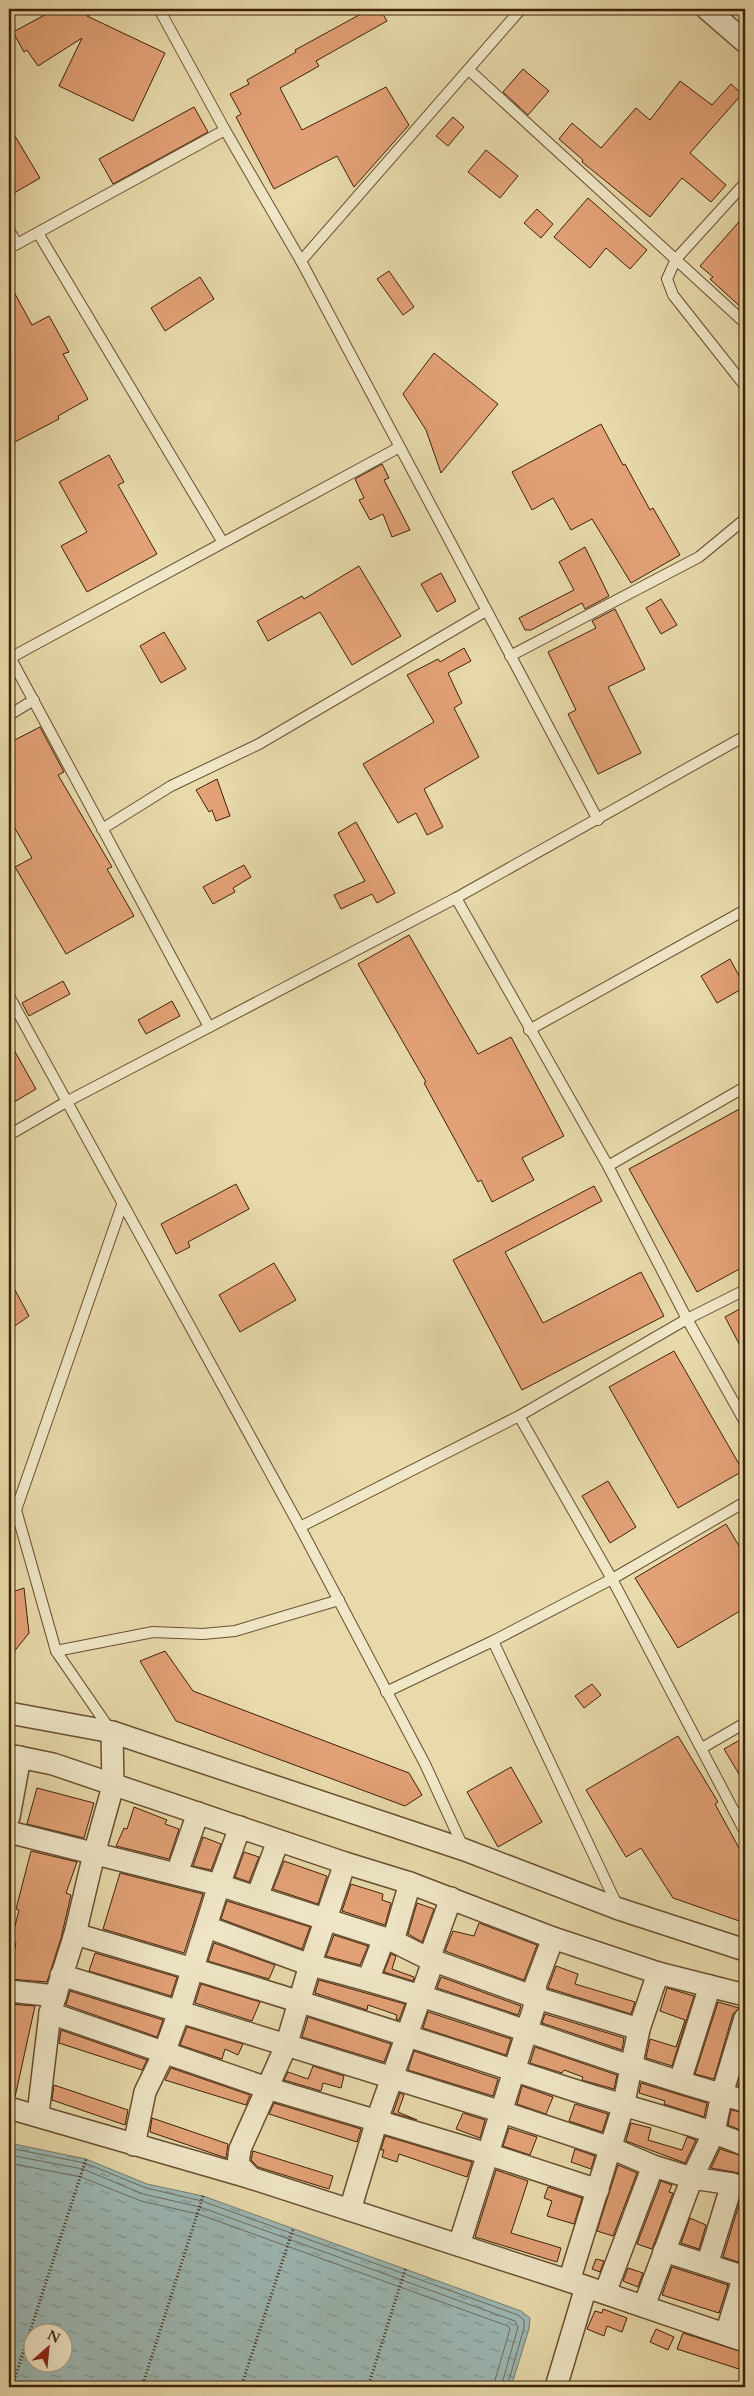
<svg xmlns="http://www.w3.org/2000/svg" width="754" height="2396" font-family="Cardo,serif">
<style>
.water{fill:url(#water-ripples);stroke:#777c70;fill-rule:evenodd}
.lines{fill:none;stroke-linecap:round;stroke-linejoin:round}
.shore{stroke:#6e6c5e;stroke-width:1}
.building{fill:#e3a177;stroke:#3f2108}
.lane-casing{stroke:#694f31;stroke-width:12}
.street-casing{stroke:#694f31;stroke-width:24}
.path{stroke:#3f2108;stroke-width:3;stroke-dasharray:1 2.5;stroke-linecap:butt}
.lane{stroke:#f0e7c8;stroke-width:10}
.street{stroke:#f0e7c8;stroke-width:21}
</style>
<defs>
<pattern id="water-ripples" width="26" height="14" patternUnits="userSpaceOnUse" patternTransform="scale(1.25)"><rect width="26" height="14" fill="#9cb8b5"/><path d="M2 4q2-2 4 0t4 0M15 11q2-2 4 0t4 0" fill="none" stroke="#819591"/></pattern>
</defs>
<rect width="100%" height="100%" fill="#e8daab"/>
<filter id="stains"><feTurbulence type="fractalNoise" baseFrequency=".004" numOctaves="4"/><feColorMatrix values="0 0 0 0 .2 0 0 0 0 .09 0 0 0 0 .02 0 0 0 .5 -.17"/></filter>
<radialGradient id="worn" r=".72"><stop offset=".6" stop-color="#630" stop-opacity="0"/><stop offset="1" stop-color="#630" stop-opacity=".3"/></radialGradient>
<path class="water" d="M9 2143 86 2159 147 2184 203 2196 521 2311 530 2318 529 2329 511 2387H9ZM32 2334H62V2364H32Z"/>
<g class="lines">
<g class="shore">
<path d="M9 2148 85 2163 146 2188 202 2201 518 2315 524 2320V2328L507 2387"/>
<path d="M9 2155 83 2169 143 2194 200 2207 515 2321 518 2327 501 2387"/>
<path d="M9 2163 81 2177 141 2201 198 2214 508 2326 510 2329 493 2387"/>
</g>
</g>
<g class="building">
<path d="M56 9H101L87 16 165 53 133 121 59 86 82 38 38 66 27 50 24 52 13 32Z"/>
<path d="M370 9H380L387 21 316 61 319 66 280 88 302 130 386 87 409 125 354 187 337 156 274 189 236 117 241 114 230 94 249 84 247 80 296 52 295 50Z"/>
<path d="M523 69 549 91 528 115 503 92Z"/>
<path d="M680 81 712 105 731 84 742 94 690 153 726 185 711 202 682 178 650 217 582 162 583 160 559 139 572 123 601 148 636 108 650 120Z"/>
<path d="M194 107 208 132 113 184 99 159Z"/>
<path d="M453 117 464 127 448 146 436 136Z"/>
<path d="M9 126 40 178 9 196Z"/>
<path d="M486 150 518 176 500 198 468 172Z"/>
<path d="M588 198 647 250 630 269 606 248 590 268 554 237Z"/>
<path d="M537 209 553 224 541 238 524 223Z"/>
<path d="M745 215V311L710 279 713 277 700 266Z"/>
<path d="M389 271 414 307 403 315 377 279Z"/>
<path d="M200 277 214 299 165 331 151 308Z"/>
<path d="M9 283 32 325 49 316 69 352 63 354 88 399 58 416 59 419 9 445Z"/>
<path d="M434 353 498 404 441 473 426 430 403 394Z"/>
<path d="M601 424 623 465 625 464 650 510 653 508 680 555 631 583 592 519 571 530 553 498 532 510 512 472Z"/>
<path d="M109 455 124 482 118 485 157 554 87 592 61 546 87 532 59 482Z"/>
<path d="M382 464 389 478 384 480 410 530 392 537 383 514 370 520 359 500 364 498 355 479Z"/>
<path d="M585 547 609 596 585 609 582 603 531 630H525L519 618 574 590 559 562Z"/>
<path d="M359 566 401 636 352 665 320 612 268 641 257 621 302 596 304 599Z"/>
<path d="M441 573 456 601 437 612 421 584Z"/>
<path d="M661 599 677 625 661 634 646 608Z"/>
<path d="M615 609 645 669 608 687 641 753 598 774 568 714 576 710 548 652 596 628 592 621Z"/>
<path d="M164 632 186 669 161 683 140 646Z"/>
<path d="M464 648 471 661 448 673 462 703 454 708 479 757 424 789 443 827 427 835 416 813 398 823 363 764 434 722 407 675 438 659 440 662Z"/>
<path d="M40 727 64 772 58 775 112 867 107 869 134 916 66 954 15 867 32 858 9 818V743Z"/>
<path d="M217 779 230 816 216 821 212 810 209 812 196 790Z"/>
<path d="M356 822 395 893 377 903 372 894 341 909 334 895 365 881 338 833Z"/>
<path d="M244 865 251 877 233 888 235 892 213 904 203 887Z"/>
<path d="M409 935 478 1054 511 1037 564 1136 522 1158 534 1180 492 1202 481 1180 478 1182 424 1083 426 1082 358 964Z"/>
<path d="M730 959 745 987 717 1003 701 976Z"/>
<path d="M63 981 70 994 29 1016 22 1003Z"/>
<path d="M172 1001 180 1016 146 1034 138 1020Z"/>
<path d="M9 1041 36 1089 9 1105Z"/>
<path d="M745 1106V1266L697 1292 629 1169Z"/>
<path d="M236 1184 249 1209 188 1242 190 1247 176 1254 161 1224Z"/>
<path d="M594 1186 602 1201 505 1252 543 1323 641 1272 664 1316 522 1390 453 1260Z"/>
<path d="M274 1263 296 1300 240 1332 219 1295Z"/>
<path d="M9 1279 29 1316 9 1330Z"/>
<path d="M745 1306V1355L725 1317Z"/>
<path d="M674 1351 743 1471 678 1508 609 1387Z"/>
<path d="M608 1481 636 1527 610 1543 582 1496Z"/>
<path d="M726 1524 745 1556V1608L678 1648 635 1578Z"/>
<path d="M24 1588 29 1633 9 1658V1593Z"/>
<path d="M165 1651 193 1691 409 1773 422 1795 405 1806 176 1721 140 1661Z"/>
<path d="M592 1684 601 1695 584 1708 575 1696Z"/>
<path d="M678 1736 718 1802 715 1804 745 1859V1923L673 1898 641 1848 626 1857 586 1790Z"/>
<path d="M745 1737V1784L724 1749Z"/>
<path d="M511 1767 542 1822 498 1847 467 1792Z"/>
<path d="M37 1788 94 1803 84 1838 27 1824Z"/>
<path d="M134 1807 167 1820 165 1824 179 1829 169 1859 116 1846 124 1828 127 1829Z"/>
<path d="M203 1837 221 1844 211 1870 193 1866Z"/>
<path d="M31 1851 77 1862 66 1893 71 1895 61 1938 47 1982 9 1979 16 1943 11 1942 19 1910 16 1909Z"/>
<path d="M244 1852 259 1857 249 1882 235 1877Z"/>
<path d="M284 1861 327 1876 318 1904 273 1889Z"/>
<path d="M120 1873 203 1894 184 1953 103 1929Z"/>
<path d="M351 1884 383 1894 382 1900 391 1903 385 1925 342 1911Z"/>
<path d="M227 1901 310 1927 302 1949 221 1919Z"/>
<path d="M417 1903 434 1909 422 1942 408 1934Z"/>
<path d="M479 1923 537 1945 524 1980 445 1951 453 1931 474 1936Z"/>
<path d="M334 1935 368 1946 360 1965 326 1956Z"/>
<path d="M214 1943 275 1965 269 1979 208 1961Z"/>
<path d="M95 1953 177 1977 171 1996 89 1971Z"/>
<path d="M391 1954 396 1956 392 1969 414 1977 413 1981 384 1972Z"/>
<path d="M556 1966 578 1974 575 1984 635 2002 631 2014 548 1988Z"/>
<path d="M441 1977 521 2006 518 2015 437 1988Z"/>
<path d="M319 1980 405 2004 399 2020 396 2019 397 2015 368 2005 367 2010 315 1993Z"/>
<path d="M201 1984 260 2002 252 2021 195 2003Z"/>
<path d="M667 1988 694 1996 672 2066 646 2058 650 2039 676 2047 685 2020 660 2011Z"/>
<path d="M70 1991 163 2020 157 2037 66 2005Z"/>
<path d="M718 2002 739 2008 733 2014 714 2079 695 2074Z"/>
<path d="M9 2004 35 2006 15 2097 9 2096Z"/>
<path d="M428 2012 511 2039 506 2055 423 2028Z"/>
<path d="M545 2014 624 2038 622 2050 542 2023Z"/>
<path d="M308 2017 391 2044 384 2062 302 2037Z"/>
<path d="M187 2027 243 2044 238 2055 225 2049 222 2059 180 2045Z"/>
<path d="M61 2030 147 2060 142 2070 59 2043Z"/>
<path d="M535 2047 617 2075 614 2089 582 2080 583 2077 564 2070 562 2073 530 2063Z"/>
<path d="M414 2051 498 2079 493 2096 408 2070Z"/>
<path d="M745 2060V2088L738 2086Z"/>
<path d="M313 2066 344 2076 341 2088 323 2083 321 2091 284 2080 288 2072 308 2079Z"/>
<path d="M171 2068 250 2095 246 2105 165 2080Z"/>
<path d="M641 2083 707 2103 704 2117 664 2104 665 2101 639 2093Z"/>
<path d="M54 2085 128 2110 125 2125 52 2100Z"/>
<path d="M522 2086 553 2097 546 2114 517 2104Z"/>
<path d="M400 2093 404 2095 398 2112 417 2120 393 2113Z"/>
<path d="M274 2103 361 2129 357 2142 269 2114Z"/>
<path d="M575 2104 608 2114 602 2132 569 2121Z"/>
<path d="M731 2110 745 2113V2132L728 2125Z"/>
<path d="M463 2113 485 2120 480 2138 456 2129Z"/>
<path d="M152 2118 228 2144 226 2158 150 2132Z"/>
<path d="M631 2123 651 2128 648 2140 682 2150 687 2137 696 2140 685 2163 626 2141Z"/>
<path d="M509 2128 537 2137 530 2155 503 2146Z"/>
<path d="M385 2136 472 2162 467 2177 399 2154 397 2162 382 2157 384 2150H381Z"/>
<path d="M575 2149 595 2156 591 2169 571 2162Z"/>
<path d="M720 2149 745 2157 739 2173 711 2168Z"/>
<path d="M253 2151 333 2176 329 2189 258 2167 251 2160Z"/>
<path d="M618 2165 637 2173 613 2236 597 2231Z"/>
<path d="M496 2170 528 2181 511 2233 561 2248 557 2262 475 2237Z"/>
<path d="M661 2181 672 2185 669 2192 673 2193 652 2249 637 2244Z"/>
<path d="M548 2187 582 2198 574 2224 547 2216 552 2201 544 2198Z"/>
<path d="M740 2201 745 2203V2258L738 2262 723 2257Z"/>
<path d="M690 2218 706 2225 699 2249 681 2243Z"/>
<path d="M596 2259 604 2261 600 2272 592 2269Z"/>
<path d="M672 2267 728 2285 719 2313 662 2295Z"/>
<path d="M628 2268 643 2273 638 2287 623 2281Z"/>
<path d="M603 2309 627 2318 622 2332 607 2326 604 2336 587 2329 595 2311 602 2313Z"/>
<path d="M656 2329 674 2337 668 2350 650 2342Z"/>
<path d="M683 2333 745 2353V2371L677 2349Z"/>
</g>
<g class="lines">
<defs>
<g id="lane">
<path d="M159 9 225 130 301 261 598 820"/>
<path d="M469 70 745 323"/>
<path d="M745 183 676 259 667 279 673 295 745 386"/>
<path d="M9 230 17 244 9 248"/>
<path d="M38 233 222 541"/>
<path d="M17 244 225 130"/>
<path d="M301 261 521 9"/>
<path d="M9 655 209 1027"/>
<path d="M510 656 699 557 745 519"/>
<path d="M10 658 398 448"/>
<path d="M9 715 34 700"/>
<path d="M102 829 171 786 259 744 486 611"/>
<path d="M456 898 608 1166 687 1319 745 1422"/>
<path d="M9 996 300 1527 425 1764 464 1849"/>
<path d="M529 1030 745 910"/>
<path d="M9 1135 66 1102 456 898 745 736"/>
<path d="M608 1166 745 1087"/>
<path d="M519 1416 612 1579 745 1832"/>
<path d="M9 1497 16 1510 56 1651 111 1731"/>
<path d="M16 1510 122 1205"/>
<path d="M300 1527 519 1416 687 1319 745 1290"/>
<path d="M493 1641 618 1907"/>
<path d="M56 1651 153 1632 203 1634 235 1631 339 1600"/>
<path d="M386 1692 493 1641 612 1579 745 1502"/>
<path d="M702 1748 745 1723"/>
</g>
<g id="street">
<path d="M707 9 745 42"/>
<path d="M9 1713 112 1732 465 1850 619 1909 745 1950"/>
<path d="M9 1755 53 1764 345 1863 410 1883 553 1938 658 1973 745 1995"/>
<path d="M9 1817 20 1757"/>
<path d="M9 1832 219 1885 393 1941 429 1959 537 1998 639 2029"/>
<path d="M345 1863 310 1965C458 2001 598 2061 745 2101"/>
<path d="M177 1873 198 1813"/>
<path d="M257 1897 278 1841"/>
<path d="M207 1927 310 1965 286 2046 240 2149 238 2164 251 2178"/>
<path d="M75 1934C237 1981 398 2032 558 2085 620 2106 685 2120 745 2145"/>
<path d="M393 1941 410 1883"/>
<path d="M61 1975 502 2112 611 2148 653 2166 692 2178 732 2184 745 2188"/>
<path d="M368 1980 384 1938"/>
<path d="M9 1991 56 1996"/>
<path d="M50 2013 267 2088 488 2154 598 2190"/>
<path d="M680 2081 710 1986"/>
<path d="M9 2108 251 2178 569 2281 745 2341"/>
<path d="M38 2114 50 2013 75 1934 94 1854 113 1786 112 1732"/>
<path d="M134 2145 145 2092 164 2053 179 2012 219 1885 240 1827"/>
<path d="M350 2210 377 2120 431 1967 429 1959 451 1898"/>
<path d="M459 2245 537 1998 535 1986 553 1938"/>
<path d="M664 2251 745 2277"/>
<path d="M707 2265 732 2184"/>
<path d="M569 2281 623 2107 639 2029 658 1973"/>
<path d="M605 2293 653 2166"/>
<path d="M644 2306 692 2178 714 2132 722 2094 745 2018"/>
<path d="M726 2334 745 2272"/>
<path d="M556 2387 586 2287"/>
</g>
</defs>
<use href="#lane" class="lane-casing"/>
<use href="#street" class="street-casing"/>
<g class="path">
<path d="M12 2387 86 2159"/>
<path d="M142 2387 203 2196"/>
<path d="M241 2387 293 2229"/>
<path d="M368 2387 406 2267"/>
</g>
<use href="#lane" class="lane"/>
<use href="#street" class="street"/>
</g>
<rect width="754" height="2396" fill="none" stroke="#e8daab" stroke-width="30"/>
<rect x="10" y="10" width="734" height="2376" fill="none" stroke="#3f2108" stroke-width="2.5"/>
<rect x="15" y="15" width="724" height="2366" fill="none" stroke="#3f2108"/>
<g transform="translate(48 2348) rotate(27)"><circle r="24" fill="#f0e7c8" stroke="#a9987b"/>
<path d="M0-4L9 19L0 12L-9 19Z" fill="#8f2418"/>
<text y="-8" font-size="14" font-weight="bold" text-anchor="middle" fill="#3f2108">N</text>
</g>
<rect width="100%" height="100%" filter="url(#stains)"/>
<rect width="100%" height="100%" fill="url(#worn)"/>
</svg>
